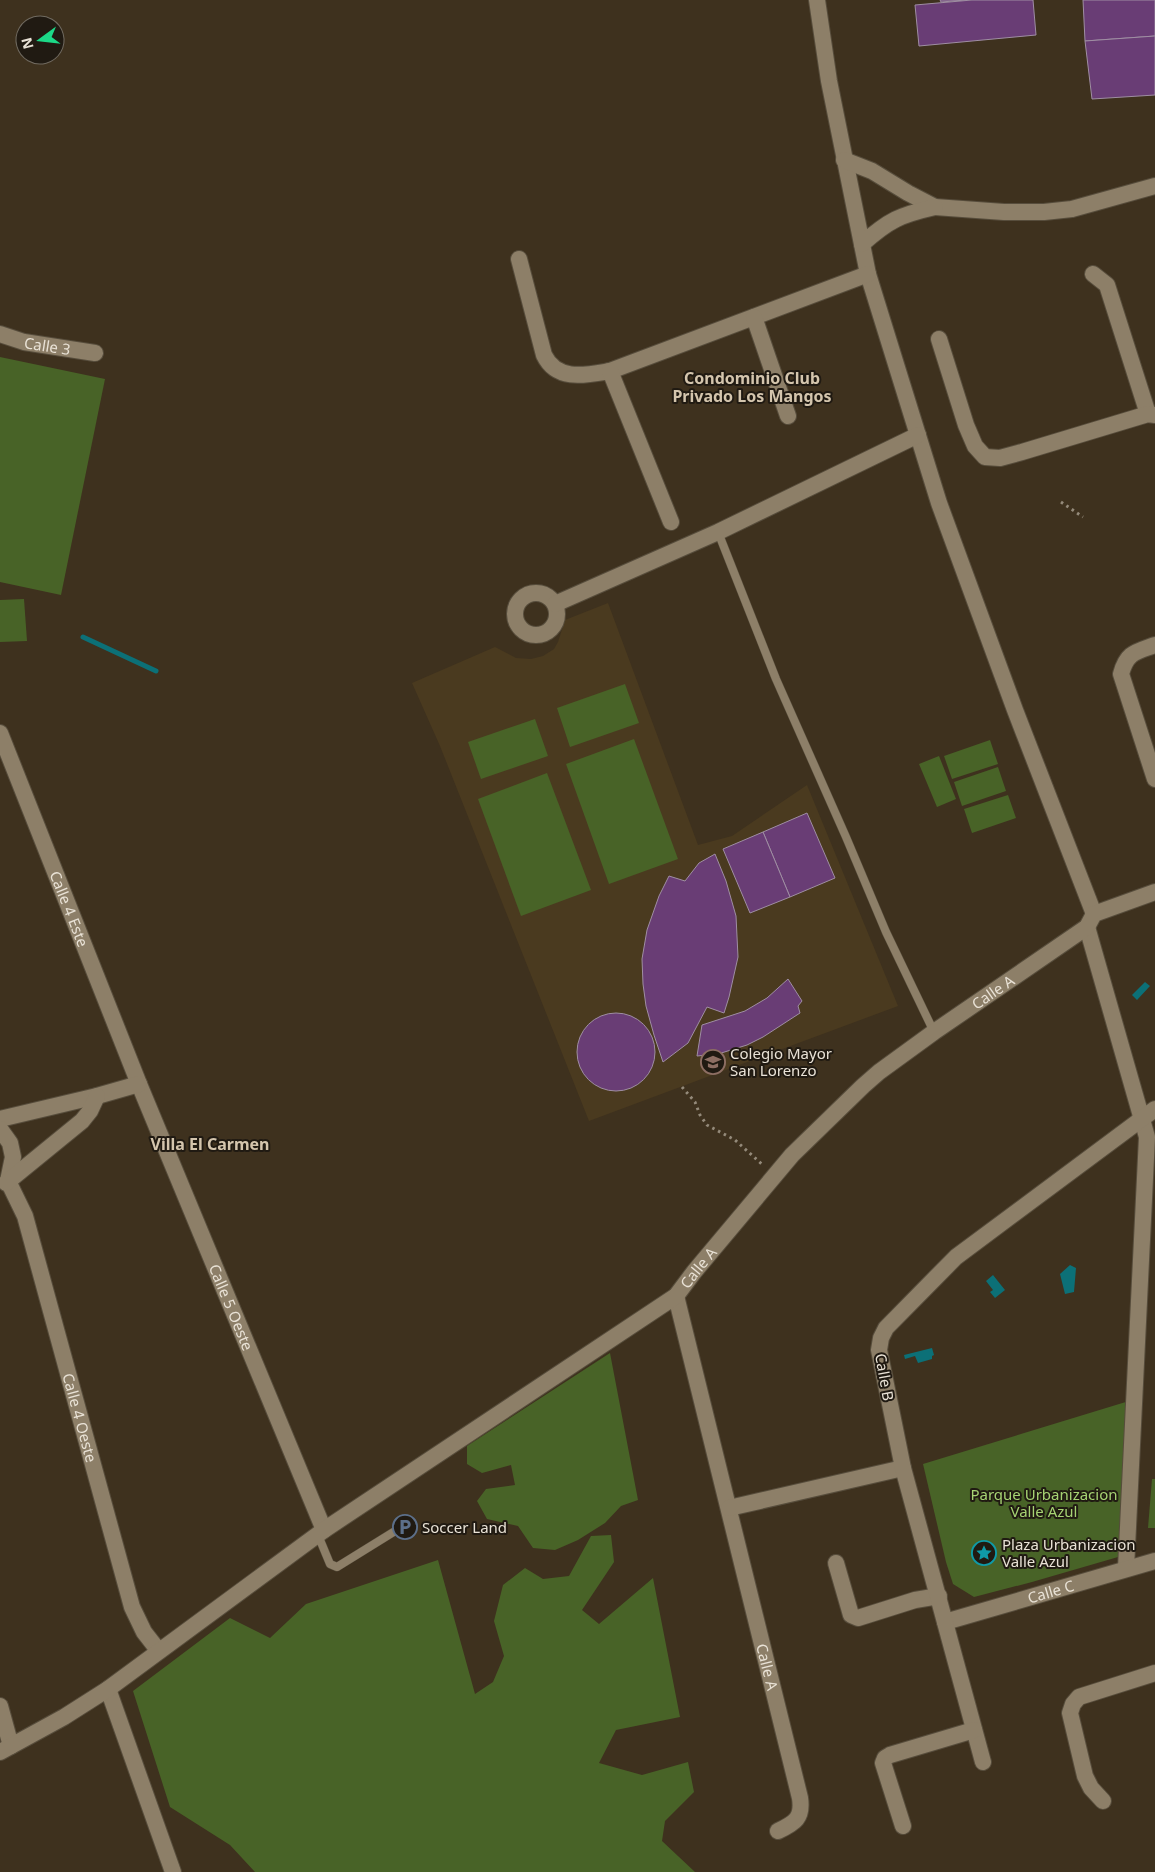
<svg xmlns="http://www.w3.org/2000/svg" width="1155" height="1872" font-family="'Noto Sans',sans-serif">
<style>
.built{fill:#4a3a1f}
.green{fill:#486327}
.water{fill:#0c7077}
.lines{fill:none;stroke-linecap:round;stroke-linejoin:round}
.stream{stroke:#0c7077;stroke-width:5}
.building{fill:#693d75;stroke:#9f8ea3}
.service-casing{stroke:#574d3c;stroke-width:9}
.minor-casing{stroke:#574d3c;stroke-width:18}
.path{stroke:#948a7a;stroke-width:3;stroke-dasharray:2.5 4;stroke-linecap:butt}
.service{stroke:#8d7f68;stroke-width:8}
.minor{stroke:#8d7f68;stroke-width:16}
.labels{text-anchor:middle;dominant-baseline:central;stroke-width:4;stroke-linejoin:round;paint-order:stroke}
.street-label{font-size:15px;fill:#e9e2d6;stroke:#201a12}
.poi-label{font-size:15px;fill:#e9e2d6;stroke:#201a12;text-anchor:start}
.park-label{font-size:15px;fill:#a6d373;stroke:#201a12}
.neighbourhood-label{font-size:16px;font-weight:bold;fill:#d4c5ad;stroke:#201a12}
</style>
<rect width="100%" height="100%" fill="#3e311e"/>
<path class="built" d="M608 603 698 845 732 836 807 785 898 1006 589 1121 440 746 412 683 495 647 516 658 531 659 543 656 554 649 558 642 565 620Z"/>
<g class="green">
<path d="M0 357 105 379 61 595 0 582Z"/>
<path d="M24 599 27 641 0 642V600Z"/>
<path d="M625 684 639 723 570 747 557 708Z"/>
<path d="M535 719 548 756 481 779 468 742Z"/>
<path d="M634 739 678 859 609 884 566 764Z"/>
<path d="M990 740 998 764 952 779 944 756Z"/>
<path d="M939 756 956 799 937 807 919 764Z"/>
<path d="M998 767 1006 791 962 806 954 782Z"/>
<path d="M547 773 591 890 521 916 478 799Z"/>
<path d="M1008 795 1016 818 972 833 964 809Z"/>
<path d="M610 1353 638 1500 621 1506 605 1523 578 1540 555 1550 533 1548 518 1526 487 1519 477 1501 486 1489 515 1485 511 1465 482 1473 467 1464V1446Z"/>
<path d="M1129 1401 1118 1557 1032 1582 974 1597 953 1584 946 1562 923 1464Z"/>
<path d="M1152 1479H1155V1528H1148Z"/>
<path d="M611 1535 614 1562 582 1610 599 1624 653 1578 680 1717 616 1730 599 1763 642 1775 688 1762 694 1792 665 1821 662 1841 695 1872H255L230 1845 170 1807 133 1691 230 1618 270 1638 306 1604 438 1560 475 1694 493 1682 504 1656 494 1621 503 1585 525 1568 543 1579 569 1576 591 1536Z"/>
</g>
<g class="water">
<path d="M1145 982 1150 986 1137 1000 1132 995Z"/>
<path d="M1070 1265 1076 1268 1074 1292 1065 1294 1060 1274Z"/>
<path d="M993 1275 1005 1290 995 1298 990 1292 993 1290 986 1281Z"/>
<path d="M932 1348 934 1355 932 1356V1359L918 1363 915 1356 905 1359 904 1355Z"/>
</g>
<g class="lines">
<path class="stream" d="M83 637 156 671"/>
</g>
<g class="building">
<path d="M940 0H966L941 2Z"/>
<path d="M972 0H1033L1036 35 919 46 915 5Z"/>
<path d="M1083 0H1155V36L1085 41Z"/>
<path d="M1155 36V95L1092 99 1085 41Z"/>
<path d="M807 813 835 878 790 897 763 832Z"/>
<path d="M763 832 790 897 750 913 723 849Z"/>
<path d="M715 854 726 881 736 916 738 957 729 997 724 1013 707 1007 688 1043 663 1062 654 1035 646 1006 643 984 642 959 647 930 659 896 669 876 685 881 699 863Z"/>
<path d="M788 979 802 1001 798 1006 800 1013 763 1037 747 1045 718 1054 697 1056 702 1025 745 1011 767 998Z"/>
<circle cx="616" cy="1052" r="39"/>
</g>
<g class="lines">
<defs>
<g id="service">
<path d="M718 532 776 679 846 837 886 932 934 1032"/>
<path d="M318 1535 330 1564 337 1567 408 1523"/>
</g>
<g id="minor">
<path d="M817 0 829 81 868 274 939 503 1015 710 1094 914"/>
<path d="M844 160 872 171 908 193 935 207 1004 212H1044L1072 209 1155 186"/>
<path d="M862 244C889 220 900 215 935 207"/>
<path d="M519 259 544 355C557 382 586 375 610 371L868 274"/>
<path d="M1093 274 1107 285 1148 414"/>
<path d="M754 317 788 416"/>
<path id="s1" d="M0 334 24 342 95 353"/>
<path d="M939 339 966 425 975 446 985 457 1000 458 1022 452 1148 414 1155 415"/>
<path d="M610 371 671 522"/>
<circle cx="536" cy="614" r="21"/>
<path d="M555 604 718 532 918 435"/>
<path d="M1155 645C1136 652 1127 652 1121 674L1155 779"/>
<path id="s2" d="M0 733 139 1084 324 1530"/>
<path d="M1087 927 1147 1137 1126 1568"/>
<path d="M0 1119 97 1096 139 1084"/>
<path id="s3" d="M0 1129 10 1143 13 1157 8 1181 25 1216 132 1607 144 1632 158 1650"/>
<path d="M6 1183 82 1121 90 1111 97 1096"/>
<path id="s4" d="M676 1296 800 1798C803 1818 795 1823 778 1831"/>
<path d="M729 1508 903 1468"/>
<path d="M836 1563 851 1615 858 1618 915 1600 939 1596"/>
<path id="s5" d="M945 1622 1155 1561"/>
<path d="M108 1689 173 1872"/>
<path d="M0 1706 11 1746"/>
<path id="s6" d="M0 1752 64 1717 108 1689 324 1530 676 1296 694 1272 792 1155 863 1086 879 1072 934 1032 1087 927 1094 914 1155 892"/>
<path d="M983 1762 903 1468 879 1350 881 1338 886 1328 956 1257 1155 1109"/>
<path d="M1103 1801 1091 1788 1085 1776 1070 1713 1073 1704 1079 1697 1155 1673"/>
<path d="M903 1826 883 1763 885 1758 890 1755 974 1730"/>
</g>
</defs>
<use href="#service" class="service-casing"/>
<use href="#minor" class="minor-casing"/>
<g class="path">
<path d="M1061 502 1083 517"/>
<path d="M682 1087 695 1102 700 1115 707 1125 735 1140 764 1166"/>
</g>
<use href="#service" class="service"/>
<use href="#minor" class="minor"/>
</g>
<defs>
<symbol id="school-ring" viewBox="-11 -11 22 22"><circle r="9.5" fill="#201a12" stroke="#8d6e63" stroke-width="1.5"/><path d="M0-5L7-2L0 1L-7-2ZM-4 1L0 2.5L4 1V4Q0 6-4 4Z" fill="#8d6e63"/></symbol>
<symbol id="parking-ring" viewBox="-11 -11 22 22"><circle r="9.5" fill="#201a12" stroke="#5c6f8a" stroke-width="1.5"/><path d="M-3.5-5.5H1a3.5 3.5 0 0 1 0 7H-1V5.5H-3.5ZM-1-3.4V-.6H.8a1.4 1.4 0 0 0 0-2.8Z" fill="#5c6f8a"/></symbol>
<symbol id="sight-ring" viewBox="-11 -11 22 22"><circle r="9.5" fill="#201a12" stroke="#0f9aa8" stroke-width="1.5"/><path d="M0-6L1.8-2.2L6-1.7L2.9 1.2L3.7 5.4L0 3.3L-3.7 5.4L-2.9 1.2L-6-1.7L-1.8-2.2Z" fill="#0f9aa8"/></symbol>
</defs>
<g fill-rule="evenodd">
<use href="#school-ring" x="699" y="1048" width="28" height="28"/>
<use href="#parking-ring" x="391" y="1513" width="28" height="28"/>
<use href="#sight-ring" x="970" y="1539" width="28" height="28"/>
</g>
<g class="labels">
<g class="street-label">
<text stroke="none"><textPath href="#s1" startOffset="49">Calle 3</textPath></text>
<text stroke="none"><textPath href="#s2" startOffset="189">Calle 4 Este</textPath></text>
<text stroke="none"><textPath href="#s6" startOffset="1258">Calle A</textPath></text>
<text stroke="none"><textPath href="#s6" startOffset="852">Calle A</textPath></text>
<text stroke="none"><textPath href="#s2" startOffset="619">Calle 5 Oeste</textPath></text>
<text transform="translate(885 1377) rotate(80)">Calle B</text>
<text stroke="none"><textPath href="#s3" startOffset="304">Calle 4 Oeste</textPath></text>
<text stroke="none"><textPath href="#s5" startOffset="110">Calle C</textPath></text>
<text stroke="none"><textPath href="#s4" startOffset="382">Calle A</textPath></text>
</g>
<g class="poi-label">
<text x="730" y="1053">Colegio Mayor<tspan x="730" dy="17">San Lorenzo</tspan></text>
<text x="422" y="1527">Soccer Land</text>
<text x="1002" y="1544">Plaza Urbanizacion<tspan x="1002" dy="17">Valle Azul</tspan></text>
</g>
<g class="park-label">
<text x="1044" y="1494">Parque Urbanizacion<tspan x="1044" dy="17">Valle Azul</tspan></text>
</g>
<g class="neighbourhood-label">
<text x="752" y="378">Condominio Club<tspan x="752" dy="18">Privado Los Mangos</tspan></text>
<text x="210" y="1144">Villa El Carmen</text>
</g>
</g>
<g transform="translate(40 40) rotate(255)"><circle r="24" fill="#201a12" stroke="#706a60"/>
<path d="M0-4L9 19L0 12L-9 19Z" fill="#1cd988"/>
<text y="-8" font-size="14" font-weight="bold" text-anchor="middle" fill="#e9e2d6">N</text>
</g>
</svg>
